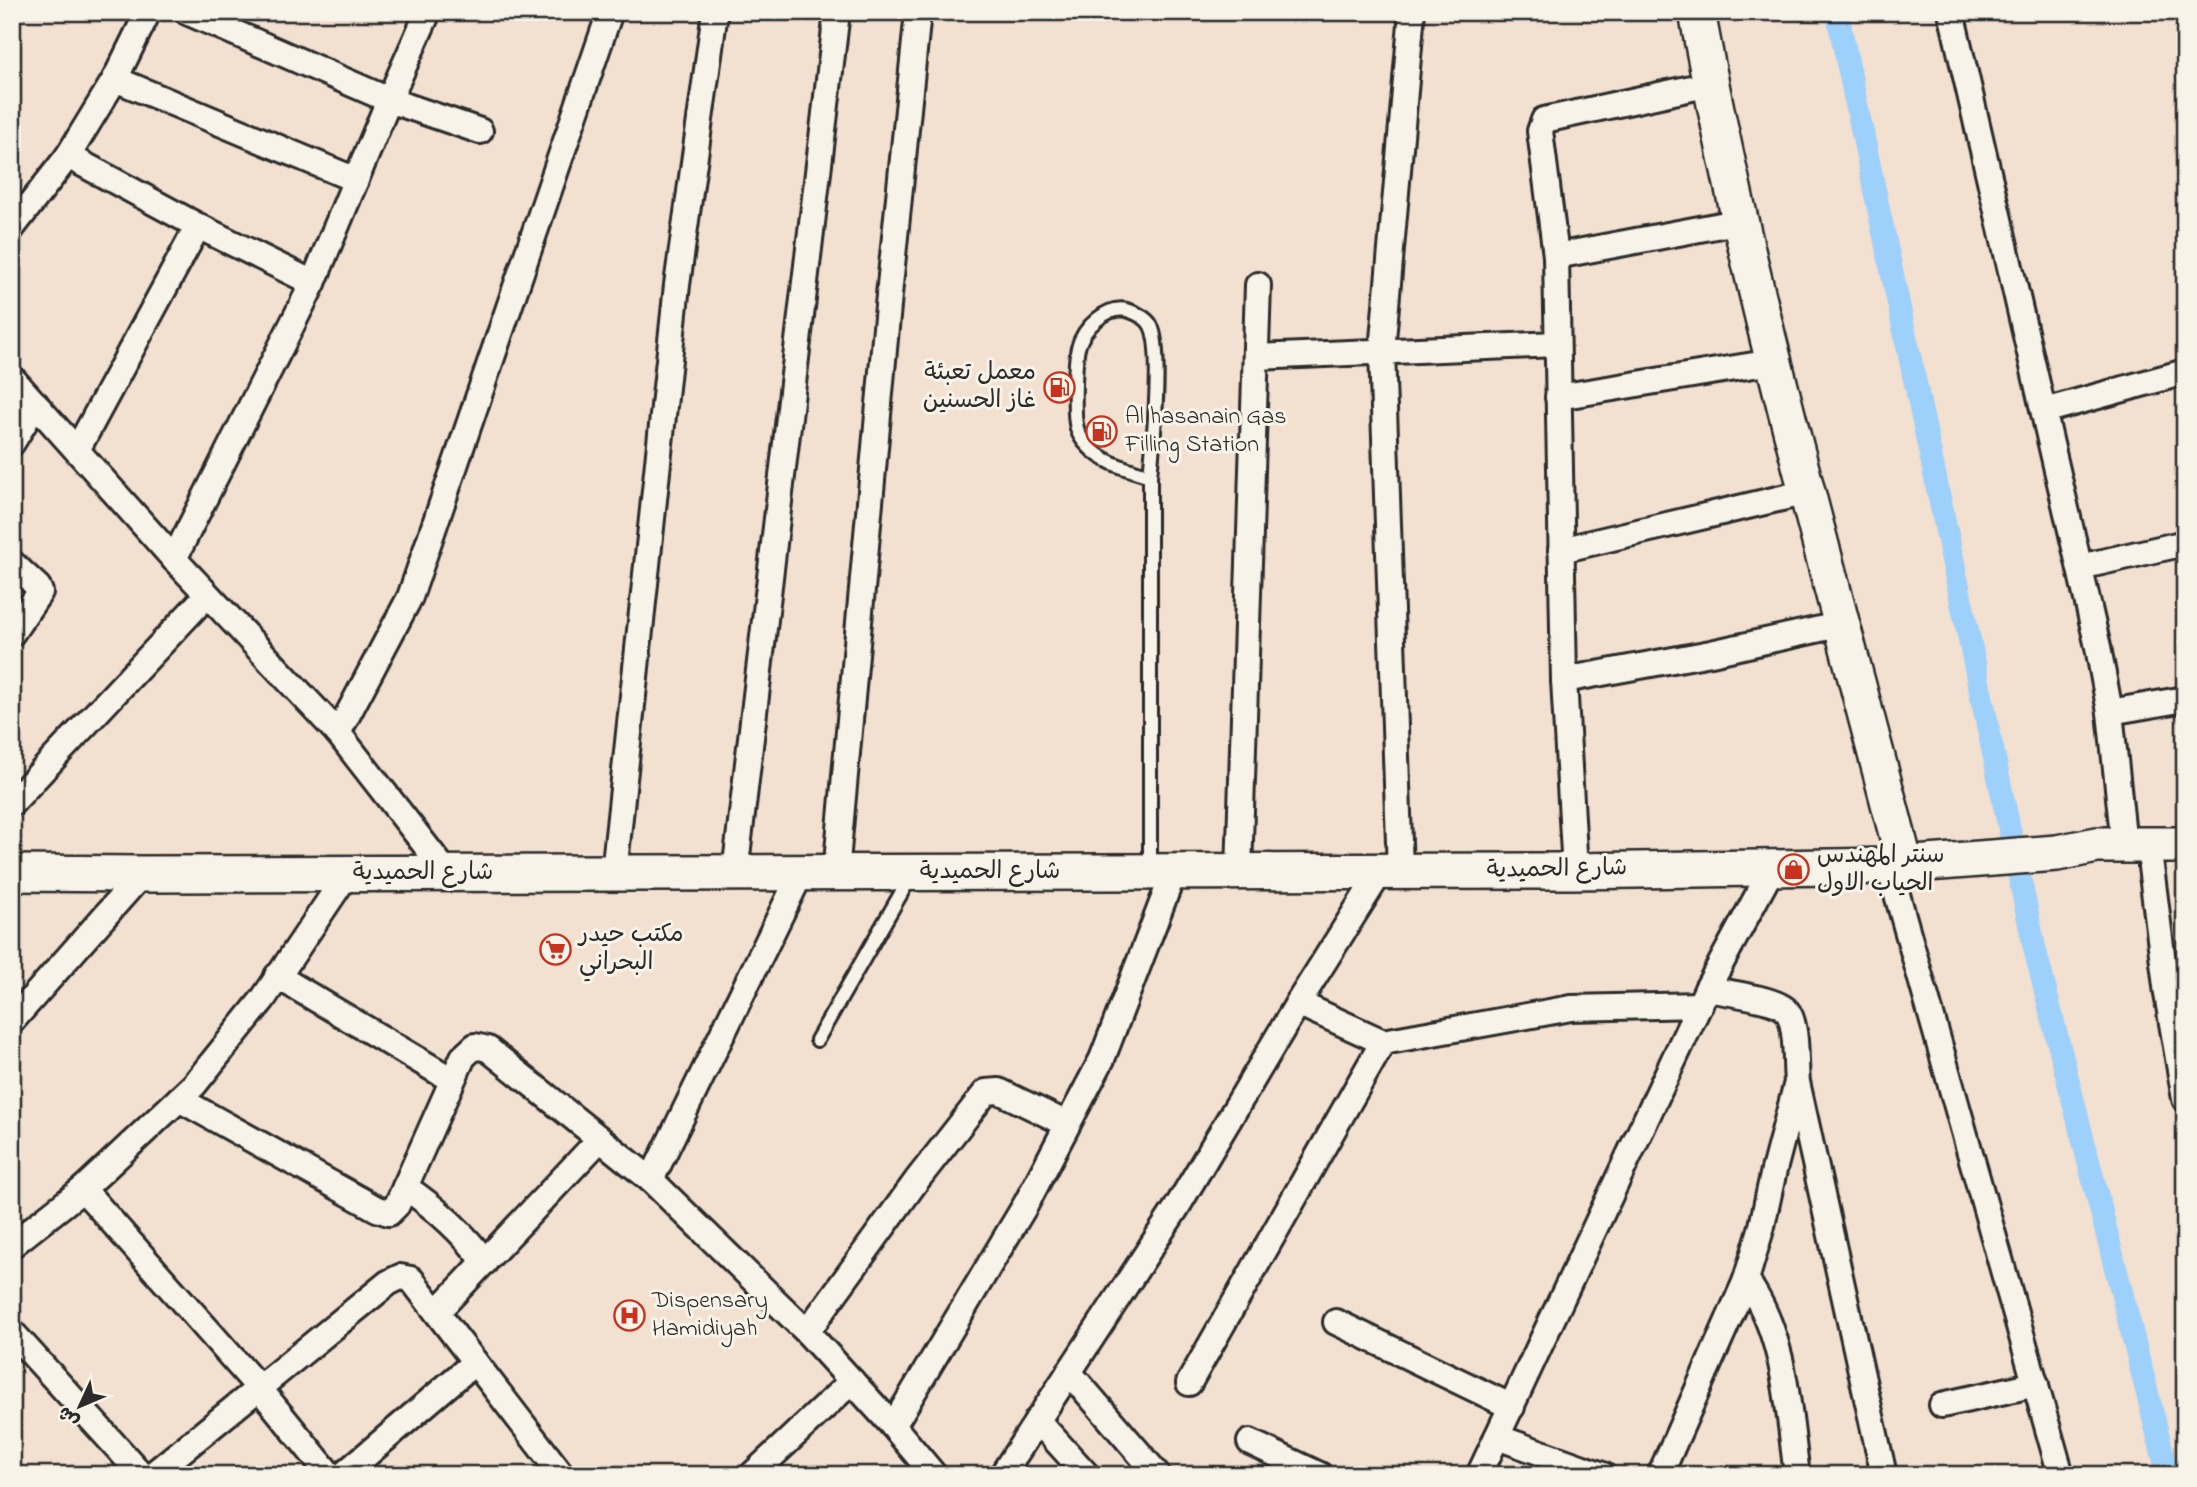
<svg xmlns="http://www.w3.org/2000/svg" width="2197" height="1487" font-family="'Indie Flower','Playpen Sans Arabic',sans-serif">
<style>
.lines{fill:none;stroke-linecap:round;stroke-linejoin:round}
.canal{stroke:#9dd0fa;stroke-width:23}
.lane-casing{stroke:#2b2b2b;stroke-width:18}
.street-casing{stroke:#2b2b2b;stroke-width:30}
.secondary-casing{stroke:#2b2b2b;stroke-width:40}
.lane{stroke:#f7f3e8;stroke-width:12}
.street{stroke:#f7f3e8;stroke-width:24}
.secondary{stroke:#f7f3e8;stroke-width:35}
.labels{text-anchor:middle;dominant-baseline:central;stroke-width:6;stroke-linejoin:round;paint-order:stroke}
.poi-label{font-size:24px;fill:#2b2b2b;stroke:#f7f3e8;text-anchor:start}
.street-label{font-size:24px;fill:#2b2b2b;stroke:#f7f3e8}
</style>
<rect width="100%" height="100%" fill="#f2e0d0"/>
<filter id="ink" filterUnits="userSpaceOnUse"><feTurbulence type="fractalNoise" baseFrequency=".0143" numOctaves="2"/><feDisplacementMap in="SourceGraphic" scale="14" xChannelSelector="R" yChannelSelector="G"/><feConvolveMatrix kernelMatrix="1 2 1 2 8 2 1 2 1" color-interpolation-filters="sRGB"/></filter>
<g filter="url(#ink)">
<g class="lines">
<path class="canal" d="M1837 12 2035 950 2168 1475"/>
<defs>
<g id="lane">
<path d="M1150 868V476C1153 446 1163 350 1151 326 1148 319 1138 314 1130 311 1108 303 1083 328 1078 348 1075 360 1073 417 1077 428 1078 434 1084 442 1088 446 1104 464 1129 469 1150 476"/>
<path d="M817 1040 911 876"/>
</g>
<g id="street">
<path d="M187 12 389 100 480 131"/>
<path d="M1951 12 2098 647 2110 712 2124 845"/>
<path d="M115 79 356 180"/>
<path d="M68 156 198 226 313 283"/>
<path d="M12 228 68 156 115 79 148 12"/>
<path d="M1556 256 1742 221"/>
<path d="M1256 357 1557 344"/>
<path d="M12 378 174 559 338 733 447 873"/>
<path d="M1558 397 1772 362"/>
<path d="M2044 411 2185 372"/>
<path d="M12 443 36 404"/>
<path d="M77 450 198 226"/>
<path d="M1561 550 1807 492"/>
<path d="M174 559 313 283 389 100 428 12"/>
<path d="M12 563 38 587 40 592 12 633"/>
<path d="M2080 567 2185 543"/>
<path d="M1564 680 1711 653 1843 624"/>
<path d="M2110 712 2185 699"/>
<path d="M338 733 410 597 610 12"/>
<path d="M12 803 207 595"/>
<path d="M1889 866 2061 1475"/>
<path d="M2151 867 2167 994 2185 1099"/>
<path d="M1400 871 1382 351 1412 12"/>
<path d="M1575 871 1564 680 1556 256 1540 131 1544 120 1710 84"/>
<path d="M1239 872 1258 285"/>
<path d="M614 873 677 285 715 12"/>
<path d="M735 873 837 12"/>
<path d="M836 873 889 295 918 12"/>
<path d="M277 976 452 1080"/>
<path d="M1707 989C1723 992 1779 999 1787 1011 1798 1025 1795 1064 1797 1082L1884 1475"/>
<path d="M1298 1003 1383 1042"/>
<path d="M12 1021 142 874"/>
<path d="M179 1099 377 1209 389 1213 397 1205 463 1057 475 1046 488 1049 651 1180 807 1332 893 1426 934 1475"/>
<path d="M651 1180 801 873"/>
<path d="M405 1187C436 1208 462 1231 485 1262"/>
<path d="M83 1189 259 1388 330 1475"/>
<path d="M12 1245 83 1189 194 1085 263 999 347 874"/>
<path d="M1746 1280C1786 1335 1788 1409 1797 1475"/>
<path d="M437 1312 599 1140"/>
<path d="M1336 1322 1512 1407"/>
<path d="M12 1332 142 1475"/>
<path d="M807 1332 917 1180 986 1092 999 1091 1067 1124"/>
<path d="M1069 1372 1158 1475"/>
<path d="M1189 1383 1383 1042 1571 1008 1700 1005"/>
<path d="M1942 1405 2036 1384"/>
<path d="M1037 1420 1087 1475"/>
<path d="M893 1426 1026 1204 1102 1059 1174 872"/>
<path d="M1497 1437 1603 1475"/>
<path d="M1250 1442 1320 1475"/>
<path d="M152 1475 388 1283 400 1277 411 1279 562 1475"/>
<path d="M343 1475 475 1362"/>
<path d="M752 1475 852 1381"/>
<path d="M1002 1475 1177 1207 1298 1003 1381 871"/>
<path d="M1479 1475 1707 989 1773 867"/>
<path d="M1660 1475 1746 1280 1762 1226 1774 1170 1796 1086"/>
</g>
<g id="secondary">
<path d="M1697 12C1750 300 1832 581 1905 865"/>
<path d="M12 873 142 874 1575 871 1889 866 2057 853 2097 845H2185"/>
</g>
</defs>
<use href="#lane" class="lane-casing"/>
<use href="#street" class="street-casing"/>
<use href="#secondary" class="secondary-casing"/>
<use href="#lane" class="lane"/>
<use href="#street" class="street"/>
<use href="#secondary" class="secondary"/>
</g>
</g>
<defs>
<symbol id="fuel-ring" viewBox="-11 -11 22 22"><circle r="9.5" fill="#f7f3e8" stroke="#c8321e" stroke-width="1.5"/><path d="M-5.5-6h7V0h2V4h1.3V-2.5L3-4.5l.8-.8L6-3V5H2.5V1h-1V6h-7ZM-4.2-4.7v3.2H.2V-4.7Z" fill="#c8321e"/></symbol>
<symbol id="shop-ring" viewBox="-11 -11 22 22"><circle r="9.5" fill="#f7f3e8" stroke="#c8321e" stroke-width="1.5"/><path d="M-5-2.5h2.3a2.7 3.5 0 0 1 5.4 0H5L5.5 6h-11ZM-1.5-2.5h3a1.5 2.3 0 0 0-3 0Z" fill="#c8321e"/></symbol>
<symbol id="supermarket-ring" viewBox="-11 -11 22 22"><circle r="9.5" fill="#f7f3e8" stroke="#c8321e" stroke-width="1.5"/><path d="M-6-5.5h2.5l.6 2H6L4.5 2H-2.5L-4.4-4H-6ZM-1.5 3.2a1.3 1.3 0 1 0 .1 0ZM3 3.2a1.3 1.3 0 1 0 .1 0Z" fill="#c8321e"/></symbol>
<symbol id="hospital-ring" viewBox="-11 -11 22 22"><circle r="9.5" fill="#f7f3e8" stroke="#c8321e" stroke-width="1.5"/><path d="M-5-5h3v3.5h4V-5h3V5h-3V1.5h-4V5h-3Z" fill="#c8321e"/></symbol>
</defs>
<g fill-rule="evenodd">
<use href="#fuel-ring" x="1042" y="370" width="35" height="35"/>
<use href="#fuel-ring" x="1084" y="414" width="35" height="35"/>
<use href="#shop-ring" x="1776" y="852" width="35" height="35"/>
<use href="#supermarket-ring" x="538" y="932" width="35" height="35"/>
<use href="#hospital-ring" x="612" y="1298" width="35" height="35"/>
</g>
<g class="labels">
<g class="poi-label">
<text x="1036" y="373" text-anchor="end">معمل تعبئة<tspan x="1036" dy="28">غاز الحسنين</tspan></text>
<text x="1125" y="417">Al hasanain Gas<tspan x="1125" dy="28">Filling Station</tspan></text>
<text x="1817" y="856">سنتر المهندس<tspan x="1817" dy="28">الحياب الاول</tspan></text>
<text x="579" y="935">مكتب حيدر<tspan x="579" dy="28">البحراني</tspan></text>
<text x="652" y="1301">Dispensary<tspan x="652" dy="28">Hamidiyah</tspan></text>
</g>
<g class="street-label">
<text transform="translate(1557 870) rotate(-1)">شارع الحميدية</text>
<text x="990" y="872">شارع الحميدية</text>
<text x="423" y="873">شارع الحميدية</text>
</g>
</g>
<rect width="2197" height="1487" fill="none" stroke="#f7f3e8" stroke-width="42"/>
<rect x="21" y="21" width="2155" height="1445" fill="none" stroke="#2b2b2b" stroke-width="2.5" filter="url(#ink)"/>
<g transform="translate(80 1406) rotate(226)" stroke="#f7f3e8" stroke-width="5" paint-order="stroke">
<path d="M0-5L12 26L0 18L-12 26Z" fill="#2b2b2b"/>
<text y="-10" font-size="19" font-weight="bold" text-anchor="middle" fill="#2b2b2b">ش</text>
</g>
</svg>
